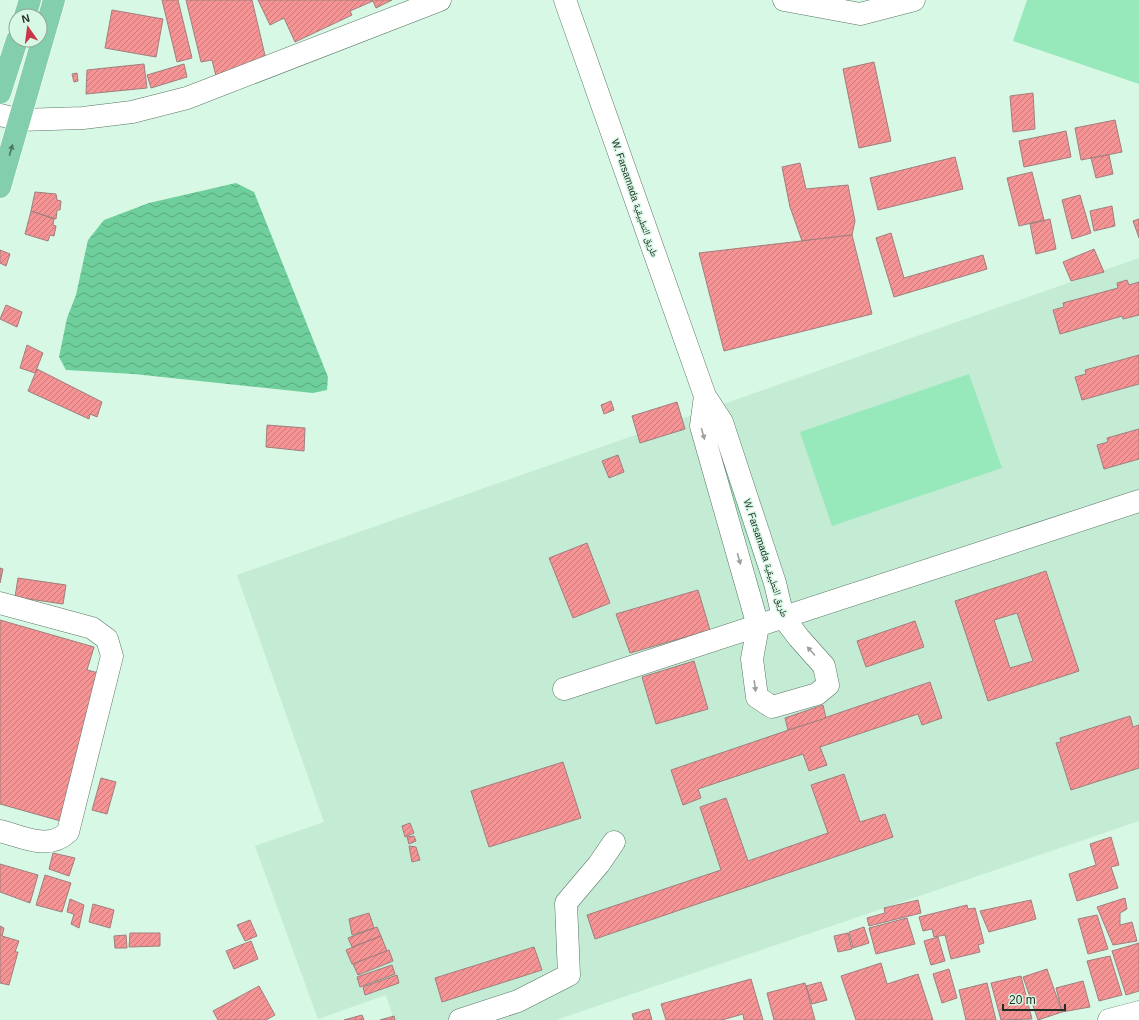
<svg xmlns="http://www.w3.org/2000/svg" width="1139" height="1020" font-family="Helvetica,'Noto Naskh Arabic',sans-serif">
<style>
.built{fill:#c4ebd4}
.grass{fill:url(#grass-dots)}
.pitch{fill:#97e9bb}
.water{fill:url(#water-waves)}
.building{fill:url(#building-hatch);stroke:#a07e7d;fill-rule:evenodd}
.lines{fill:none;stroke-linecap:round;stroke-linejoin:round}
.minor-casing{stroke:#587564;stroke-width:23}
.major-casing{stroke:#fff;stroke-width:23}
.minor{stroke:#fff;stroke-width:22}
.major{stroke:#83ceac;stroke-width:22}
.oneway{fill:#4e7763}
.oneway2{fill:#9ca19e}
.labels{text-anchor:middle;dominant-baseline:central;stroke-width:3;stroke-linejoin:round;paint-order:stroke}
.street-label{font-size:10px;fill:#222f27;stroke:#d7f8e4}
</style>
<defs>
<pattern id="grass-dots" width="8" height="8" patternUnits="userSpaceOnUse"><rect width="8" height="8" fill="#97e9bb"/><path d="M2 2h.1M6 6h.1" fill="none" stroke="#82c8a1" stroke-width="1.8" stroke-linecap="round"/></pattern>
<pattern id="water-waves" width="16" height="10" patternUnits="userSpaceOnUse"><rect width="16" height="10" fill="#6ecf9c"/><path d="M0 5q4-4 8 0t8 0" fill="none" stroke="#5aa87f"/></pattern>
<pattern id="building-hatch" width="6" height="6" patternUnits="userSpaceOnUse"><rect width="6" height="6" fill="#f69495"/><path d="M-1 1l2-2M0 6l6-6M5 7l2-2" fill="none" stroke="#c7797a"/></pattern>
</defs>
<rect width="100%" height="100%" fill="#d7f8e4"/>
<path class="built" d="M1139 258V821L556 1020H394L386 995 318 1019 255 846 324 822 237 575Z"/>
<path class="grass" d="M714 423 769 602 708 425Z"/>
<g class="pitch">
<path d="M1027 0H1139V84L1013 41Z"/>
<path d="M969 374 1002 468 832 526 800 432Z"/>
</g>
<path class="water" d="M236 183 254 192 328 377 327 390 313 393 134 374 66 370 59 357 67 318 76 295 88 240 104 220 149 203Z"/>
<g class="building">
<path d="M162 0H178L192 58 177 62Z"/>
<path d="M186 0H252L267 64 216 76 212 60 201 62Z"/>
<path d="M258 0H392L376 8 373 1 350 11 352 15 295 42 284 18 270 25Z"/>
<path d="M112 10 163 19 156 57 105 48Z"/>
<path d="M874 62 891 141 859 148 843 69Z"/>
<path d="M144 64 147 88 86 94 87 70Z"/>
<path d="M184 64 187 77 151 88 147 75Z"/>
<path d="M77 73 78 81 74 82 72 74Z"/>
<path d="M1033 93 1035 129 1013 132 1010 96Z"/>
<path d="M1115 120 1122 152 1081 160 1075 128Z"/>
<path d="M1066 131 1071 157 1024 167 1019 141Z"/>
<path d="M1109 155 1113 174 1096 178 1091 158Z"/>
<path d="M955 157 963 189 878 210 870 178Z"/>
<path d="M800 163 806 189 848 185 855 221 852 235 802 241 790 207 782 167Z"/>
<path d="M1032 172 1044 220 1019 226 1007 178Z"/>
<path d="M35 192 56 194 57 200 61 201 60 210H57L56 219 31 211Z"/>
<path d="M1080 195 1091 233 1072 239 1062 200Z"/>
<path d="M1112 206 1115 226 1094 231 1090 211Z"/>
<path d="M31 211 54 219 53 225 56 226 54 236 50 235 48 241 25 234Z"/>
<path d="M1050 219 1056 249 1036 254 1030 224Z"/>
<path d="M1139 219V238L1133 221Z"/>
<path d="M891 233 904 278 983 255 987 269 894 297 876 238Z"/>
<path d="M852 235 872 314 724 351 699 253Z"/>
<path d="M1094 249 1104 272 1071 281 1063 262Z"/>
<path d="M0 250 10 254 6 266 0 263Z"/>
<path d="M1127 280 1129 285 1139 282V315L1123 319 1122 316 1060 334 1053 310 1064 307 1063 303 1118 288 1117 283Z"/>
<path d="M6 305 22 312 17 327 0 319Z"/>
<path d="M27 345 43 353 35 373 20 368Z"/>
<path d="M1139 355V384L1082 400 1075 377 1086 374 1085 370Z"/>
<path d="M37 369 102 402 97 417 90 414 89 419 28 391Z"/>
<path d="M611 401 614 410 604 414 601 405Z"/>
<path d="M677 402 685 429 640 443 632 416Z"/>
<path d="M267 425 305 428 304 451 266 447Z"/>
<path d="M1139 429V459L1104 469 1097 445 1108 442 1107 438Z"/>
<path d="M618 455 624 472 609 478 602 461Z"/>
<path d="M587 543 610 603 573 618 549 558Z"/>
<path d="M0 568 3 569 0 583Z"/>
<path d="M1046 571 1079 671 988 701 955 601ZM1017 613 1033 661 1010 668 994 620Z"/>
<path d="M18 578 66 585 63 604 15 597Z"/>
<path d="M698 590 710 630 630 653 616 614Z"/>
<path d="M0 620 94 647 87 670 99 673 64 822 0 804Z"/>
<path d="M915 621 924 647 866 667 857 641Z"/>
<path d="M694 661 708 709 656 724 642 677Z"/>
<path d="M930 682 942 718 922 725 918 714 820 747 827 765 809 771 803 754 698 789 701 798 683 805 671 770Z"/>
<path d="M823 705 826 718 788 730 785 718Z"/>
<path d="M1130 716 1133 727 1139 725V768L1071 790 1056 743 1061 742 1060 738Z"/>
<path d="M563 762 581 818 489 847 471 791Z"/>
<path d="M844 774 860 822 885 814 893 837 595 939 587 915 721 870 700 807 726 798 748 861 828 833 811 785Z"/>
<path d="M101 778 116 782 107 814 92 810Z"/>
<path d="M410 823 414 833 405 837 402 826Z"/>
<path d="M414 836 416 841 409 844 407 837Z"/>
<path d="M1111 837 1119 865 1111 867 1118 888 1077 901 1069 874 1096 865 1090 844Z"/>
<path d="M409 846 416 847 420 860 412 862Z"/>
<path d="M53 853 75 858 69 876 49 869Z"/>
<path d="M0 864 38 875 30 903 0 892Z"/>
<path d="M45 875 71 883 62 912 36 905Z"/>
<path d="M1125 898 1127 909 1120 913V925L1132 922 1137 941 1113 945 1097 907Z"/>
<path d="M70 899 84 905 79 928 71 924 74 914 67 912Z"/>
<path d="M918 900 921 913 869 926 867 918 885 913 884 908Z"/>
<path d="M1031 900 1036 919 989 932 980 911Z"/>
<path d="M93 904 114 910 110 928 89 922Z"/>
<path d="M967 905 968 909 975 908 984 943 978 945 980 952 951 959 945 935 934 937 932 929 923 931 919 917Z"/>
<path d="M369 913 374 928 352 935 349 919Z"/>
<path d="M1097 915 1108 949 1088 954 1078 919Z"/>
<path d="M907 918 915 944 876 954 869 928Z"/>
<path d="M250 920 257 936 245 941 237 925Z"/>
<path d="M0 926 4 928 2 936 19 941 15 952H18L9 985 0 983Z"/>
<path d="M377 927 381 936 352 947 348 938Z"/>
<path d="M864 927 869 943 853 948 849 932Z"/>
<path d="M130 933H160V946L129 947Z"/>
<path d="M848 933 852 949 838 952 834 936Z"/>
<path d="M126 935 127 948H115L114 936Z"/>
<path d="M381 936 387 951 352 964 346 950Z"/>
<path d="M938 937 945 961 931 965 924 941Z"/>
<path d="M251 941 258 959 234 969 226 951Z"/>
<path d="M1139 943V991L1126 995 1112 951Z"/>
<path d="M534 947 542 970 442 1002 435 978Z"/>
<path d="M389 950 393 961 358 975 353 964Z"/>
<path d="M1110 956 1122 995 1099 1001 1087 961Z"/>
<path d="M881 963 887 984 918 974 933 1020H856L841 976Z"/>
<path d="M392 965 395 974 360 987 357 977Z"/>
<path d="M949 969 957 998 942 1003 933 974Z"/>
<path d="M1047 969 1062 1012 1038 1020 1023 977Z"/>
<path d="M397 975 399 983 365 995 363 987Z"/>
<path d="M1021 976 1032 1019 1001 1020 991 983Z"/>
<path d="M751 979 763 1020H744L743 1014 722 1020H666L661 1004Z"/>
<path d="M1083 981 1090 1007 1062 1012 1056 988Z"/>
<path d="M821 982 827 1000 812 1004 806 986Z"/>
<path d="M805 983 815 1020H774L767 993Z"/>
<path d="M987 983 996 1020H966L959 990Z"/>
<path d="M259 986 275 1015 266 1020H218L213 1011Z"/>
<path d="M649 1009 652 1020H634L632 1014Z"/>
<path d="M362 1015 364 1020H344Z"/>
<path d="M394 1016 395 1020H380Z"/>
</g>
<g class="lines">
<defs>
<g id="minor">
<path d="M565 0 705 396 722 422 775 583 783 617 799 638 824 666 828 685 817 694 772 707 757 697 752 659 758 626 701 426 705 396"/>
<path d="M784 0 860 14 914 0"/>
<path d="M0 115 20 120 83 118 132 112 187 98 440 0"/>
<path d="M0 603 92 628 107 639 112 656 68 832C48 851 24 837 0 831"/>
<path d="M564 689 1139 501"/>
<path d="M460 1020 518 1001 569 975 566 903 599 864 614 842"/>
<path d="M1109 1020 1139 1012"/>
</g>
<g id="major">
<path d="M25 16 30 0"/>
<path d="M0 93 17 40"/>
<path d="M0 187 54 0"/>
</g>
</defs>
<use href="#minor" class="minor-casing"/>
<use href="#major" class="major-casing"/>
<use href="#minor" class="minor"/>
<use href="#major" class="major"/>
</g>
<defs><path id="oneway-solid" d="M-6-.8H1V-3.2L6.5 0L1 3.2V.8H-6Z"/></defs>
<use class="oneway" href="#oneway-solid" transform="translate(11 150) rotate(-74)"/>
<g class="oneway2">
<use href="#oneway-solid" transform="translate(703 434) rotate(74)"/>
<use href="#oneway-solid" transform="translate(739 559) rotate(74)"/>
<use href="#oneway-solid" transform="translate(811 651) rotate(-132)"/>
<use href="#oneway-solid" transform="translate(755 686) rotate(82)"/>
</g>
<g class="labels">
<g class="street-label">
<text transform="translate(635 198) rotate(71)">W. Farsamada طريق التطبيقية</text>
<text transform="translate(766 558) rotate(72)">W. Farsamada طريق التطبيقية</text>
</g>
</g>
<g transform="translate(28 28) rotate(346)"><circle r="19" fill="#d7f8e4" stroke="#8fa898"/>
<path d="M0-3L7 15L0 10L-7 15Z" fill="#c73747"/>
<text y="-6" font-size="11" font-weight="bold" text-anchor="middle" fill="#222f27">N</text>
</g>
<path d="M1003 1004v6h62v-6" fill="none" stroke="#222f27" stroke-width="2"/>
<text x="1009" y="1004" font-size="12" fill="#222f27" stroke="#d7f8e4" stroke-width="3" paint-order="stroke">20 m</text>
</svg>
